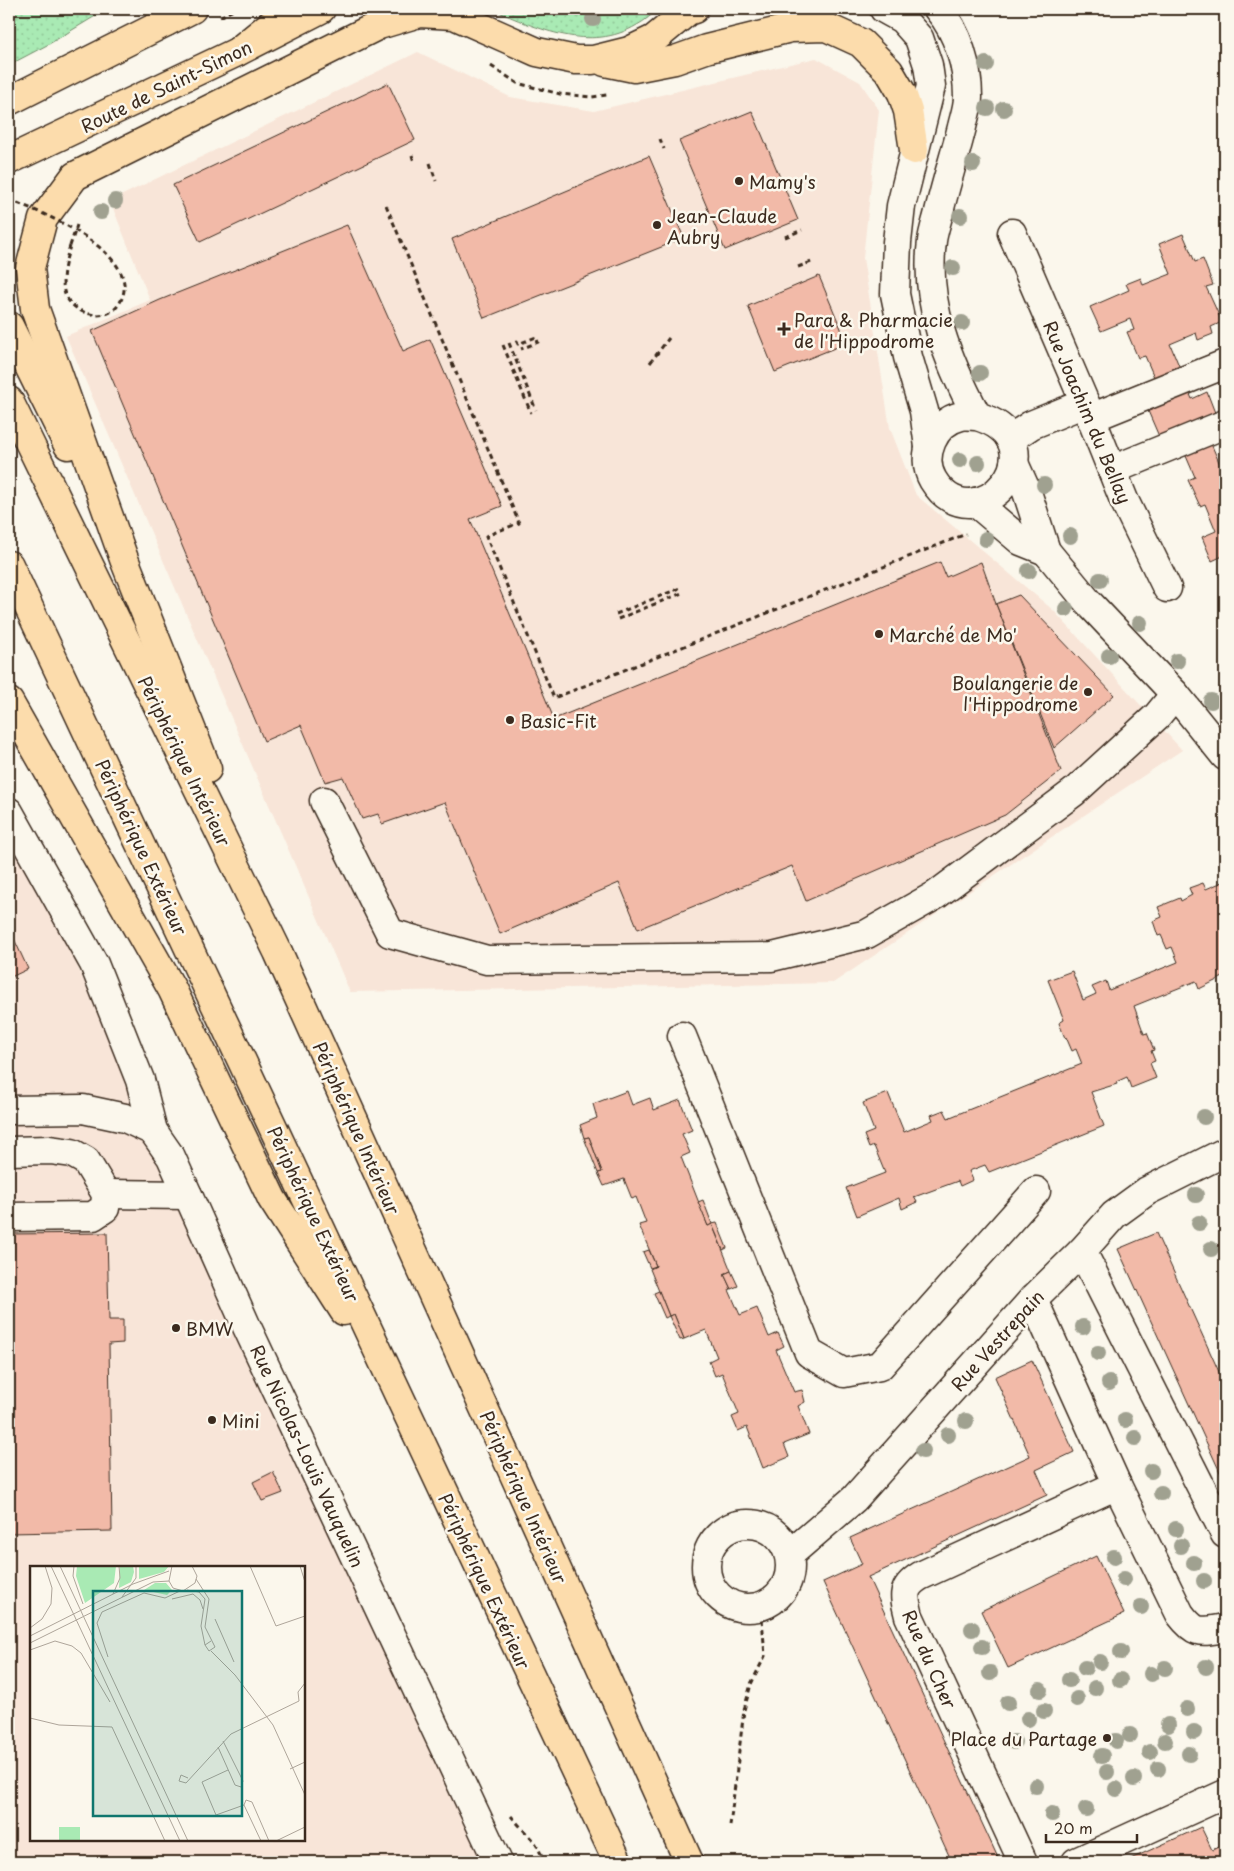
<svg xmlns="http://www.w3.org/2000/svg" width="1234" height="1871" font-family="'Playpen Sans',sans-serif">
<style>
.built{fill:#f8e5d8;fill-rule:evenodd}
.grass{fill:url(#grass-dots);stroke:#728a69}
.building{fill:#f2baa8;stroke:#3b2a1e}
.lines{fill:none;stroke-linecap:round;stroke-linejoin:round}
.minor-casing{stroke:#3b2a1e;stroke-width:31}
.major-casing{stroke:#3b2a1e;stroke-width:31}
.highway-casing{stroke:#3b2a1e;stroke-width:31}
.path{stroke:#3b2a1e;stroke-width:3;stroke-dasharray:5 4;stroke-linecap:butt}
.minor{stroke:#fbf7ec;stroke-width:28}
.major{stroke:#fcdcac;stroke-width:28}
.highway{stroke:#fcdcac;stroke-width:28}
.path-bridge{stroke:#3b2a1e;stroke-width:3;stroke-dasharray:5 4;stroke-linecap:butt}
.tree{fill:#a0a190}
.poi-dot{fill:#3b2a1e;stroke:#fbf7ec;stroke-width:2}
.labels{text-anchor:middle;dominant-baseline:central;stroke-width:5;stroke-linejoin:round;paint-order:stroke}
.street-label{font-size:18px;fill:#3b2a1e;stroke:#fbf7ec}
.poi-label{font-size:18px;fill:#3b2a1e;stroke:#fbf7ec;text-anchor:start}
.inset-road{fill:none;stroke:#aea59a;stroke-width:1}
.view{fill:#0f766e;fill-opacity:0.15;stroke:#0f766e;stroke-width:2.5}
.inset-edge{fill:none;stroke:#3b2a1e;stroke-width:2.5}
</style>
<defs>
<pattern id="grass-dots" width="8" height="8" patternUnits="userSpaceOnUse" patternTransform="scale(1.25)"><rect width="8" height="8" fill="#a9eab4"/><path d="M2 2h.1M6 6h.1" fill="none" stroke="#92c99a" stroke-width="1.8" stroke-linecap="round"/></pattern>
</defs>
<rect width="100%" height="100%" fill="#fbf7ec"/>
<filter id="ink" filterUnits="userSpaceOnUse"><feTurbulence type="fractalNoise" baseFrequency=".02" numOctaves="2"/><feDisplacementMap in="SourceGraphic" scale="10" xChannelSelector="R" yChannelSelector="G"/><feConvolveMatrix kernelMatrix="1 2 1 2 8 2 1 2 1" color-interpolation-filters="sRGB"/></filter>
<g filter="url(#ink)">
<g class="built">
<path d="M418 52 510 97 594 111 816 58 860 82 879 110 863 258 890 428 916 495 1053 610 1182 750 833 983 350 992 66 336 150 300 110 201Z"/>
<path d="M9 816 485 1862H9ZM31 1567H304V1840H31Z"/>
</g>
<g class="grass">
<path d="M9 9H107L49 44 9 65Z"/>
<path d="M492 9H659C652 14 645 21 637 25 590 53 538 29 492 9Z"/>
</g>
<g class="building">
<path d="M388 83 415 140 200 242 173 185Z"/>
<path d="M752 111 798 220 725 250 679 141Z"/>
<path d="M649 156 684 238 484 318 452 239Z"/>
<path d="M347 225 403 351 430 339 502 506 470 519 554 719 940 562 946 577 981 562 996 604 1061 771 1005 815 806 901 792 866 638 929 619 883 500 934 445 802 382 824 378 814 362 819 343 777 325 782 301 725 264 741 92 331 160 300Z"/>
<path d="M1183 234 1195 262 1203 259 1213 285 1206 287 1222 322 1211 327 1213 334 1198 340 1196 333 1170 344 1182 373 1157 384 1145 356 1138 358 1127 332 1134 330 1130 319 1101 331 1090 307 1129 290 1126 284 1141 278 1143 285 1171 274 1159 244Z"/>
<path d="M819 276 847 343 775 372 748 306Z"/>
<path d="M1187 387 1192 399 1207 392 1217 418 1161 441 1145 404Z"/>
<path d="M1209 439 1222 469 1225 467V555L1212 561 1202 537 1216 531 1205 504 1200 506 1188 480 1195 477 1183 449Z"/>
<path d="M1019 595 1114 695 1054 748 996 604Z"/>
<path d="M1225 881V976L1199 989 1196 981 1134 1006 1144 1034 1147 1033 1154 1050 1151 1051 1155 1061 1150 1063 1156 1078 1131 1088 1127 1077 1116 1082 1117 1084 1091 1092 1104 1126 989 1172 985 1165 969 1171 973 1180 960 1186 958 1181 914 1197 917 1202 902 1209 899 1198 857 1216 846 1188 885 1173 874 1146 869 1148 864 1135 874 1131 863 1103 888 1093 904 1132 933 1120 931 1115 944 1110 948 1118 1082 1064 1076 1049 1072 1051 1066 1037 1065 1038 1059 1023 1064 1020 1048 980 1072 971 1083 1000 1096 994 1092 987 1106 981 1109 990 1178 962 1172 947 1167 949 1161 935 1158 936 1153 921 1162 917 1158 907 1180 898 1181 901 1192 895 1189 888 1203 883 1206 889Z"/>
<path d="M9 928 28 969 9 978Z"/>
<path d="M627 1091 632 1105 650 1098 654 1110 680 1100 692 1130 682 1134 690 1153 681 1157 708 1226 712 1224 731 1271 724 1274 731 1289 729 1290 740 1315 757 1308 769 1337 778 1333 784 1346 776 1350 794 1392 802 1390 805 1402 798 1406 809 1434 784 1444 789 1457 763 1468 747 1427 738 1431 732 1417 739 1414 722 1373 715 1376 709 1361 717 1357 706 1330 684 1339 674 1314 669 1316 650 1269 656 1266 639 1225 646 1223 636 1197 632 1199 624 1179 604 1186 598 1173 602 1172 589 1137 584 1138 580 1125 597 1118 593 1104Z"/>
<path d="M589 1137 602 1172 598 1173 584 1138Z"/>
<path d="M703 1200 712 1224 708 1226 698 1202Z"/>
<path d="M717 1223 727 1248 723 1250 712 1224Z"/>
<path d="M107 1233 109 1320H123V1343L109 1344 112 1531 9 1533V1234Z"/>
<path d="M1156 1233 1225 1385V1483L1118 1249Z"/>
<path d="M649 1250 656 1266 650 1268 643 1252Z"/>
<path d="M731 1271 738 1286 731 1289 724 1274Z"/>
<path d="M659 1291 669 1316 665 1318 654 1293Z"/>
<path d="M674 1314 684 1339 680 1340 669 1316Z"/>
<path d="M1032 1360 1074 1452 1036 1470 1047 1495 868 1577 1000 1862H952L823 1582 862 1564 850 1538 1030 1456 995 1377Z"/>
<path d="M273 1472 283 1493 262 1501 253 1482Z"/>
<path d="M1096 1556 1124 1614 1008 1668 981 1611Z"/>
<path d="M1201 1827 1212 1850 1225 1844V1862H1124Z"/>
</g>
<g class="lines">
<defs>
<g id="minor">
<path d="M884 9 902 19 919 38 928 65 931 86 901 206 897 242 895 294 908 357 924 411 929 447"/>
<path d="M938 9C958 32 968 67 968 97 968 107 964 118 962 127 955 155 946 183 939 212 937 221 933 232 932 241 924 304 948 361 977 416 1066 443 975 549 933 480 919 456 934 422 961 416 966 415 972 416 977 416"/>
<path d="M1012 233 1085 403 1124 500 1167 588"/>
<path d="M1091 418 1225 364"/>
<path d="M1010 439 1031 425 1085 403"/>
<path d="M1014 463 1027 492 1046 551 1088 602 1175 694 1225 756"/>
<path d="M1112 470 1225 424"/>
<path d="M975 502 1021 541 1046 551"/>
<path d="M324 801 390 933 487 960 772 957 867 934 936 895 1074 792 1157 716 1175 694"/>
<path d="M9 812 94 964 140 1080 153 1131"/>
<path d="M682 1036 809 1353 844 1373 880 1366 1036 1191"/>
<path d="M9 1110 83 1109 125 1118 153 1131 171 1157 246 1325 498 1862"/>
<path d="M9 1151 50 1150 72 1153 86 1161 106 1194 105 1208 93 1216 9 1217"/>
<path d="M106 1194 188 1195"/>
<path d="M1082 1251 1225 1534"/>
<path d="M1033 1299 1117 1485 1180 1614C1196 1635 1200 1632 1225 1628"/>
<circle cx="748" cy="1566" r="42"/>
<path d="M789 1555 854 1499 1033 1299 1082 1251 1114 1215 1147 1191 1225 1152"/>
<path d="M1023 1862 909 1616C904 1596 901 1588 920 1576L1117 1485"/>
<path d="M1076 1862 1225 1794"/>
</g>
<g id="major">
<path d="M9 101 192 9"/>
<path d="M9 160 237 52 321 9"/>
</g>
<g id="highway">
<path d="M166 22 175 9"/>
<path d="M237 52 290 9"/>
<path d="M605 62 634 68 675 60 706 49 791 28 826 27 861 43 889 71 902 93 908 111 914 150"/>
<path d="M9 326 68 445"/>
<path d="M9 401 278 952 689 1862"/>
<path d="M9 565 618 1862"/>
<path d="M9 702 172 989 272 1199 344 1311"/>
<path d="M207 769 124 559 35 309 30 268 43 219 75 176 379 25 419 13 454 15 537 52 576 60H593L629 51 654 39 688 11 694 9"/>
</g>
</defs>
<use href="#minor" class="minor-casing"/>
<use href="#major" class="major-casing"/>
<use href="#highway" class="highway-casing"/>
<g class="path">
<path d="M220 17 235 9"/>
<path d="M491 66 517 83 560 94 592 97 607 95"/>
<path d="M660 139 664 149"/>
<path d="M412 155 414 162"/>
<path d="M430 163 436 181"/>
<path d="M386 205 519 523 486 536 554 698 966 534"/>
<path d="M785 237 802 230"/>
<path d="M70 246 77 225"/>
<path d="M798 267 814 261"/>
<path d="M516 340 518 344 536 337 538 342 521 349"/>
<path d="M509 343 536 410"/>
<path d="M503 345 531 413"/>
<path d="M650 363 669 338"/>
<path d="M616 614 680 588"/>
<path d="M618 619 682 593"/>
<path d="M511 1816 536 1844 545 1862"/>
<path d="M730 1826 744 1710 751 1684 765 1656 761 1606"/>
</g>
<use href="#minor" class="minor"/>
<use href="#major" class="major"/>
<use href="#highway" class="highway"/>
<path class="path-bridge" d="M9 200C41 211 149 256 119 304 106 325 69 313 64 291 61 277 66 259 70 246"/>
</g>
<g class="tree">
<circle cx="593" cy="19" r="8"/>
<circle cx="986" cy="64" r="8"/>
<circle cx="987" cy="108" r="8"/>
<circle cx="1004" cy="109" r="8"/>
<circle cx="973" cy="164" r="8"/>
<circle cx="115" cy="201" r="8"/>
<circle cx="101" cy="212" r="8"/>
<circle cx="960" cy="216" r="8"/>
<circle cx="953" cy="268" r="8"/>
<circle cx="962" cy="323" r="8"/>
<circle cx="980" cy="373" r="8"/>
<circle cx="960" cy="460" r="8"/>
<circle cx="978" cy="463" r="8"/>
<circle cx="1044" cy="485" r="8"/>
<circle cx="1070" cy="536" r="8"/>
<circle cx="986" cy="539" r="8"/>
<circle cx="1029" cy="571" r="8"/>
<circle cx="1100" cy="580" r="8"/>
<circle cx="1066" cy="609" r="8"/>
<circle cx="1140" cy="623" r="8"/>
<circle cx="1109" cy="656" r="8"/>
<circle cx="1177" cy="661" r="8"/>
<circle cx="1211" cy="701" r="8"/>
<circle cx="1204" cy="1117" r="8"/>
<circle cx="1196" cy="1195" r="8"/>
<circle cx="1199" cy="1223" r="8"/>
<circle cx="1211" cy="1249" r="8"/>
<circle cx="1083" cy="1327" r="8"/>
<circle cx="1098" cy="1353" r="8"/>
<circle cx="1109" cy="1383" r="8"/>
<circle cx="1125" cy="1420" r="8"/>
<circle cx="966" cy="1421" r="8"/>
<circle cx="948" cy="1435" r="8"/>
<circle cx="1135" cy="1438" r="8"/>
<circle cx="923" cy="1451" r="8"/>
<circle cx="1151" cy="1471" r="8"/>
<circle cx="1161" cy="1493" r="8"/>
<circle cx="1176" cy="1529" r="8"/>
<circle cx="1181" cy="1546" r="8"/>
<circle cx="1114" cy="1557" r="8"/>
<circle cx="1194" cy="1563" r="8"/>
<circle cx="1124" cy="1579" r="8"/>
<circle cx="1204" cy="1581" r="8"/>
<circle cx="1141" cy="1607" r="8"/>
<circle cx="972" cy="1629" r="8"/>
<circle cx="982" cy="1647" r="8"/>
<circle cx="1121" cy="1652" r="8"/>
<circle cx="1100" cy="1662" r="8"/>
<circle cx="1206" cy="1667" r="8"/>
<circle cx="1085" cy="1668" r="8"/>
<circle cx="1165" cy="1668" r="8"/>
<circle cx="990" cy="1673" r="8"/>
<circle cx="1151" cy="1674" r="8"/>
<circle cx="1069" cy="1680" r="8"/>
<circle cx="1120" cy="1680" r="8"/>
<circle cx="1095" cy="1688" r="8"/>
<circle cx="1040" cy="1690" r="8"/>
<circle cx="1077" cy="1699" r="8"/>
<circle cx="1008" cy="1703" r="8"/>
<circle cx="1187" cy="1709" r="8"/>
<circle cx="1044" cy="1711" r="8"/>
<circle cx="1028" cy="1719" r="8"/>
<circle cx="1168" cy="1725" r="8"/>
<circle cx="1194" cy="1732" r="8"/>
<circle cx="1130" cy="1735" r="8"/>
<circle cx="1116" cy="1741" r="8"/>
<circle cx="1165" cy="1741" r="8"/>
<circle cx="1014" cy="1742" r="8"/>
<circle cx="1150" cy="1752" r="8"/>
<circle cx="1189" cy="1754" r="8"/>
<circle cx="1102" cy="1756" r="8"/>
<circle cx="1158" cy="1769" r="8"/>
<circle cx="1107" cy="1772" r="8"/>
<circle cx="1134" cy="1779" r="8"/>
<circle cx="1036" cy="1786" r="8"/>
<circle cx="1116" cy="1789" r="8"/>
<circle cx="1086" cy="1809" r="8"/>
<circle cx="1052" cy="1814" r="8"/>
</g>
</g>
<g class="poi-dot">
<circle cx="739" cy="181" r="5"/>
<circle cx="657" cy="225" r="5"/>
<path d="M781.5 321.5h5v5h5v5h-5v5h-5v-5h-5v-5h5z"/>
<circle cx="879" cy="634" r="5"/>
<circle cx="1088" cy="692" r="5"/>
<circle cx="510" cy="720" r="5"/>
<circle cx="176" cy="1328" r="5"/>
<circle cx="212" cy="1420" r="5"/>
<circle cx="1107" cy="1738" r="5"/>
</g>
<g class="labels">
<g class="street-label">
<text transform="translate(166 86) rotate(-26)">Route de Saint-Simon</text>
<text transform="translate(1088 412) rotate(67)">Rue Joachim du Bellay</text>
<text transform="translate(185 761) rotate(64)">Périphérique Intérieur</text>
<text transform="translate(142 847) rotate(65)">Périphérique Extérieur</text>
<text transform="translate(357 1128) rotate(66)">Périphérique Intérieur</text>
<text transform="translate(314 1214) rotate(65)">Périphérique Extérieur</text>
<text transform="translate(997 1340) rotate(-48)">Rue Vestrepain</text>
<text transform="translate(308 1456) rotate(65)">Rue Nicolas-Louis Vauquelin</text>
<text transform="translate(524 1497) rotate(66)">Périphérique Intérieur</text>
<text transform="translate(485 1581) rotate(65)">Périphérique Extérieur</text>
<text transform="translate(930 1659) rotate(66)">Rue du Cher</text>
</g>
<g class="poi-label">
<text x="749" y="181">Mamy's</text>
<text x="667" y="215">Jean-Claude<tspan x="667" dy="21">Aubry</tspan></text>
<text x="794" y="319">Para &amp; Pharmacie<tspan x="794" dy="21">de l'Hippodrome</tspan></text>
<text x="889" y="634">Marché de Mo'</text>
<text x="1078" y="682" text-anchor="end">Boulangerie de<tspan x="1078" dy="21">l'Hippodrome</tspan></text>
<text x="520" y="720">Basic-Fit</text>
<text x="186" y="1328">BMW</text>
<text x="222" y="1420">Mini</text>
<text x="1097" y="1738" text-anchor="end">Place du Partage</text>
</g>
</g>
<g transform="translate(30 1566)">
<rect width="275" height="275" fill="#fbf7ec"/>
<path d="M47 0H86L84 17 55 37 46 10ZM90 0H103L104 6 101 16 89 22ZM109 0H139L134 6 109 13ZM125 17H136L142 24 137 29 114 24Z" fill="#a9eab4"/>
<path d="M29 261H50V275H29Z" fill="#a9eab4"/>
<path class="inset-road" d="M21 0 150 275M30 0 158 275M44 0 43 10 53 38M142 0 139 15 143 22 153 25 165 17 167 10 162 0M220 0 246 60 275 50M270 0 275 16M166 13 179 33 175 61 185 81 179 85 175 79 181 75M157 24 169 26 175 33 171 60 175 79M83 28 90 12 89 0M92 31 106 12V0M142 33 163 28 170 34 173 43M185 53 204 96M0 62 12 53 21 38 22 22 15 0M0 70 103 18 139 5M0 77 123 16 139 15M0 84 25 75 42 80 51 87 80 136M181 85 205 109 243 159 275 229M78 91 67 57 72 46 114 27 135 32 150 25M269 135 268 126 275 117M0 152 29 159 82 161 135 275M188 181 205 219 211 221 213 215 193 175M260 203 275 196M198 204 172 216 186 249 214 239M158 212 151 209 149 215 156 217 201 168 269 135M231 275 214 239 216 234 222 236 239 275M246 275 275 261"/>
<path class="view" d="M63 25H212V250H63Z"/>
<rect width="275" height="275" class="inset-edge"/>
</g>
<rect width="1234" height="1871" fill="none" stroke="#fbf7ec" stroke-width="30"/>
<rect x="15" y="15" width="1204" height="1841" fill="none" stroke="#3b2a1e" stroke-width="2" filter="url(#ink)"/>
<path d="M1046 1834v8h91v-8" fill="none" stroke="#3b2a1e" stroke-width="2.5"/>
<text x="1054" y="1834" font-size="15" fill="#3b2a1e" stroke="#fbf7ec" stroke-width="4" paint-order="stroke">20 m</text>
</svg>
